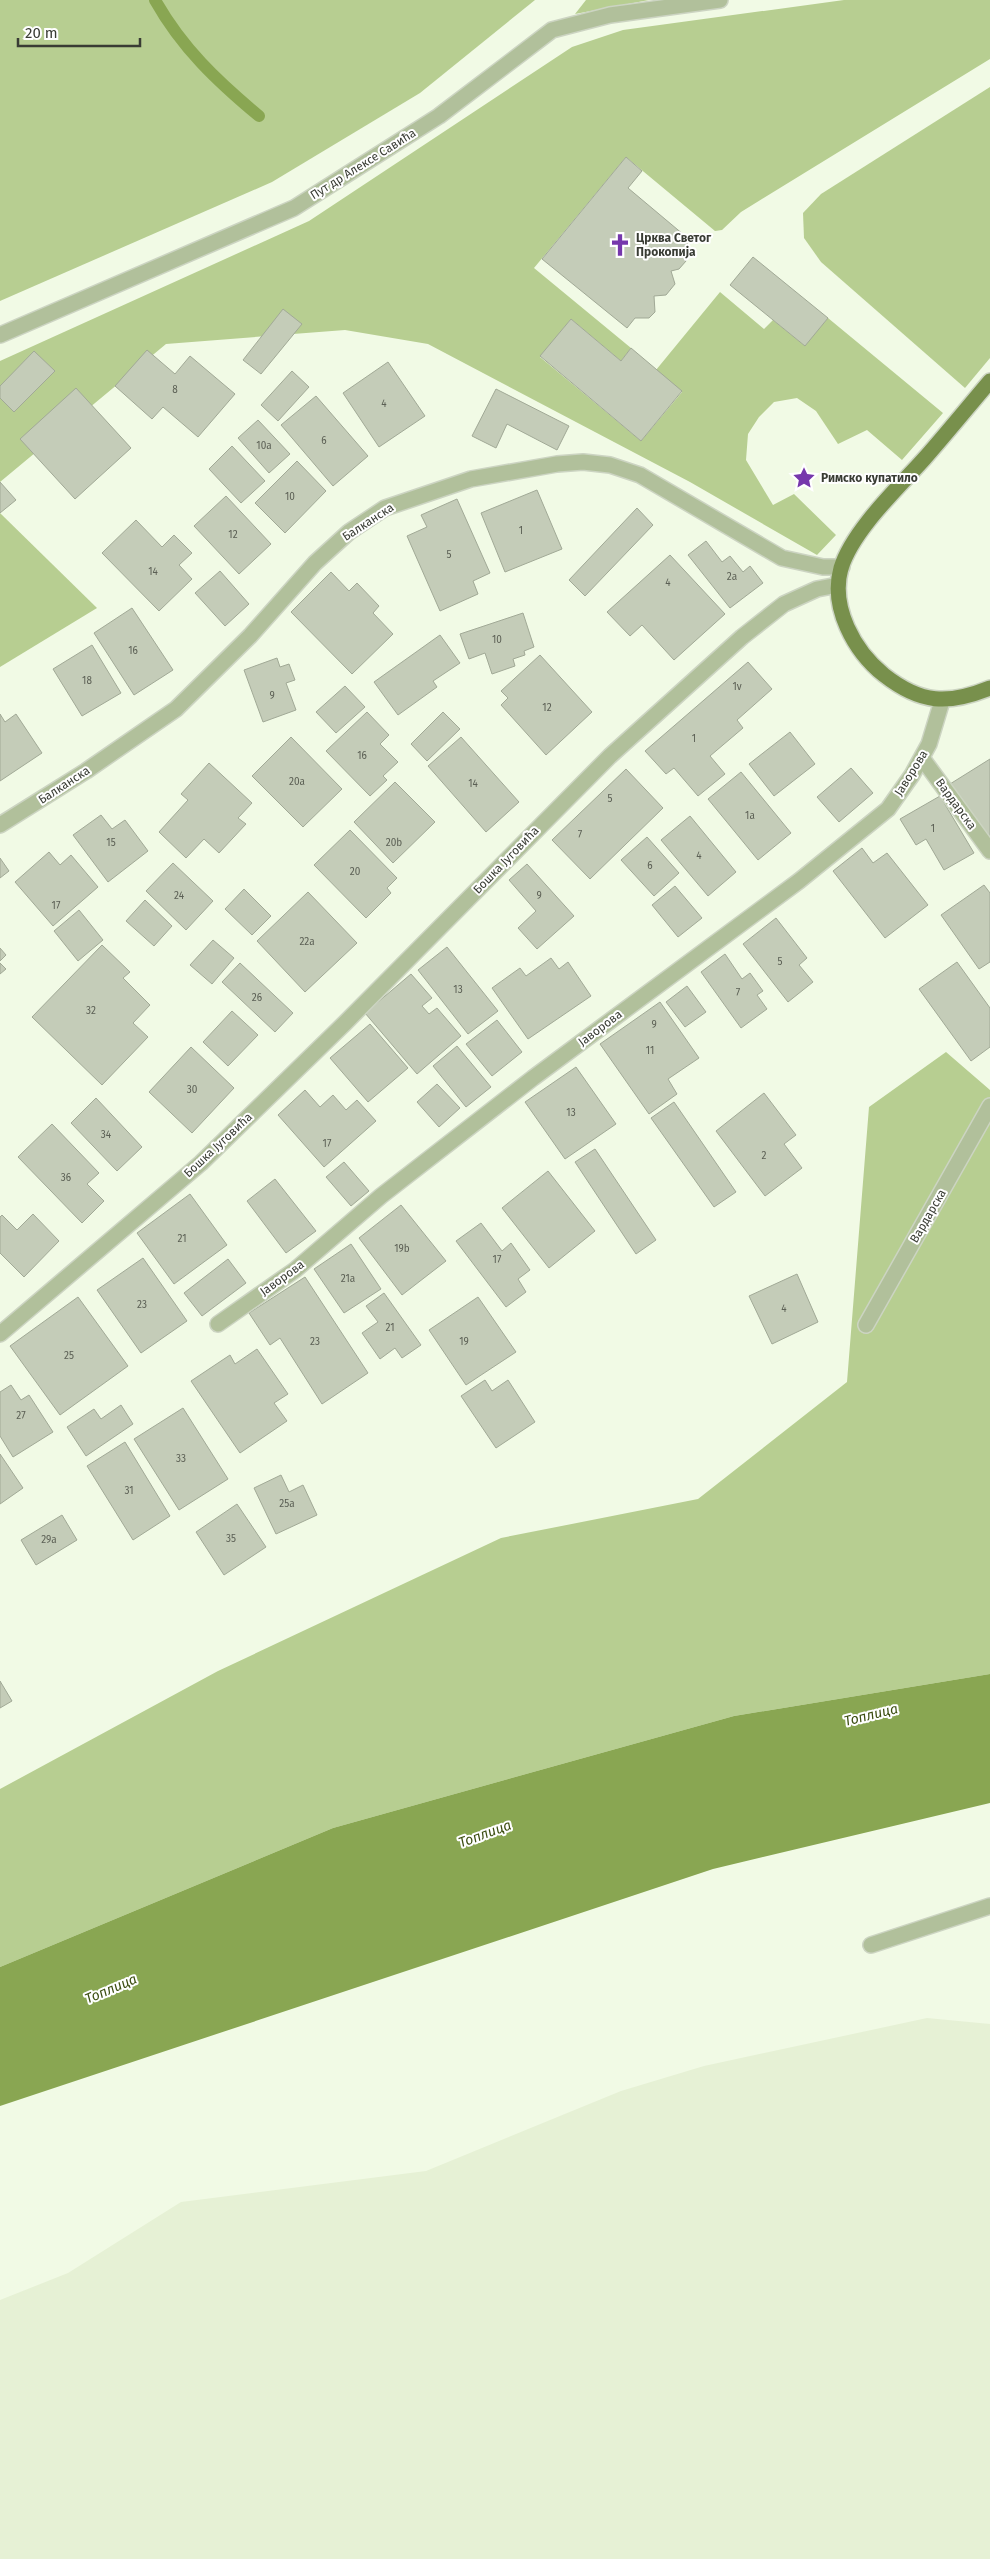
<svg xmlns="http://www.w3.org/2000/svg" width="990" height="2559" font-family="'Fira Sans',sans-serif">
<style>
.built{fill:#e6f1d5}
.green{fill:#b7ce91}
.water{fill:#89a652}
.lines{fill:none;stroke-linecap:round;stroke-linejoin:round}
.stream{stroke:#89a652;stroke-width:12}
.building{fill:#c4ccb8;stroke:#a1a996}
.lane-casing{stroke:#ccd4c2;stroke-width:18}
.street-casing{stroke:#ccd4c2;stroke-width:18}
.primary-casing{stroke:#ccd4c2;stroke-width:18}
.lane{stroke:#b1c09b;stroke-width:15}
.street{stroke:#b1c09b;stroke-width:15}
.primary{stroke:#78904c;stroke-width:15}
.labels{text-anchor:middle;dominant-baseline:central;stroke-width:4;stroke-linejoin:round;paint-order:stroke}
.number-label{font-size:10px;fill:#5c6055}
.street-label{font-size:12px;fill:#393c34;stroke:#fff}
.poi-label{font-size:12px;font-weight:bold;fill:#393c34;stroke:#fff;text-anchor:start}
.water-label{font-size:14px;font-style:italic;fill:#3c4e11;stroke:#fff}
</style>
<rect width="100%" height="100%" fill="#f1fae5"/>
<path class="built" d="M927 2018 990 2024V2559H0V2300L68 2273 181 2202 426 2171 621 2091 704 2066Z"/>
<g class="green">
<path d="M0 0H535L420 93 272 182 0 301Z"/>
<path d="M586 0H649L575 14Z"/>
<path d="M844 0H990V59L741 212 722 230 715 231 626 157 534 268 631 348 621 361 571 319 540 357 641 441 682 392 656 370 720 292 764 329 773 320 804 345 828 318 943 413 902 460 867 430 838 444 816 411 797 398 774 402 759 417 748 434 746 460 773 505 794 494 836 535 817 555 690 482 428 344 345 330 166 344 0 482V361L309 221 572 47 623 30Z"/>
<path d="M990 87V358L965 388 821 262 804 238 803 213 821 194Z"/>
<path d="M0 513 97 608 0 667Z"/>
<path d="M946 1052 990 1090V1674L734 1716 333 1828 0 1967V1789L218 1671 501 1538 698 1499 847 1382 869 1107Z"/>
</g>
<path class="water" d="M990 1674V1803L713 1869 0 2106V1967L333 1828 734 1716Z"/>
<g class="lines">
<path class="stream" d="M155 0C182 48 217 81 259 116"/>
</g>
<g class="building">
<path d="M626 157 642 171 628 188 690 240 682 250 686 261 679 269 671 271 675 284 666 295 654 296 655 312 649 318H635L627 328 542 259Z"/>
<path d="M753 257 828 318 805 346 730 285Z"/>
<path d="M283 309 302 324 261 374 243 360Z"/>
<path d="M571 319 621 361 631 348 682 391 641 441 540 356Z"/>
<path d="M147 350 175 374 190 356 235 394 198 437 163 407 152 419 115 386Z"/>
<path d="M34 351 55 371 14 412 0 398V386Z"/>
<path d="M388 362 425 416 379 447 343 393Z"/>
<path d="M292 371 309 387 278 421 261 405Z"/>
<path d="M76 388 131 448 75 499 20 439Z"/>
<path d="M496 389 569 426 557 450 507 424 496 448 472 436Z"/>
<path d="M316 396 368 456 333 486 281 425Z"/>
<path d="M258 420 290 454 269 473 238 438Z"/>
<path d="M232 446 265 481 241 503 209 469Z"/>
<path d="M297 461 326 491 285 533 255 503Z"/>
<path d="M0 482 16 500 0 513Z"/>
<path d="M537 490 562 549 505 572 481 513Z"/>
<path d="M226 496 271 544 239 574 194 526Z"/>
<path d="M457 499 490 573 473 581 478 594 440 611 407 536 427 527 421 515Z"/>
<path d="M637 508 653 525 585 596 569 580Z"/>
<path d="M136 520 162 547 174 535 192 553 179 565 192 579 159 611 102 553Z"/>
<path d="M706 541 722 562 730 556 743 572 750 566 763 583 730 608 688 555Z"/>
<path d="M670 555 725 614 674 660 642 625 630 636 607 612Z"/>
<path d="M220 571 249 604 225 626 195 593Z"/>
<path d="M331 572 349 591 357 583 379 606 373 613 393 634 352 674 291 612Z"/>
<path d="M132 608 173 670 134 695 94 633Z"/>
<path d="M523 613 534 647 524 651 525 655 513 659 515 666 492 674 485 653 469 659 460 634Z"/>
<path d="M440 635 460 663 433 681 437 687 398 715 374 682Z"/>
<path d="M92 645 121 693 82 716 53 669Z"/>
<path d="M540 655 592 712 546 755 501 705 508 698 501 691Z"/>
<path d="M277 658 280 667 289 664 295 680 286 683 296 710 263 722 244 670Z"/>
<path d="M748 662 772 689 737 720 743 728 710 756 725 774 698 796 674 768 666 774 645 751Z"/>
<path d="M345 686 365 707 336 733 316 712Z"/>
<path d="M367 712 389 735 380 744 398 762 383 776 387 780 370 796 326 751Z"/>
<path d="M443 712 460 729 427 761 411 744Z"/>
<path d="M0 714 5 722 16 714 42 753 0 781Z"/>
<path d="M790 732 815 764 774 796 749 764Z"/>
<path d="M291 737 342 789 303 827 252 776Z"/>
<path d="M461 737 519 802 486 832 428 766Z"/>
<path d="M990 759V846L950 784Z"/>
<path d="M209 763 252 803 238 818 246 824 219 853 204 839 186 858 159 832 188 800 181 794Z"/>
<path d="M851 768 873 793 839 822 817 797Z"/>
<path d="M626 769 663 808 590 879 552 840Z"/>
<path d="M741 772 791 833 758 860 708 799Z"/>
<path d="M395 782 435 822 393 863 354 822Z"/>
<path d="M940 796 974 853 944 870 926 839 916 845 900 819Z"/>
<path d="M101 815 112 829 125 820 148 851 108 882 73 835Z"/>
<path d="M690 816 736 872 708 896 661 840Z"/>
<path d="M350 830 397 878 387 888 391 893 366 918 314 865Z"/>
<path d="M647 837 679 873 654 896 621 860Z"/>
<path d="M862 848 873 863 887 853 928 905 885 938 833 871Z"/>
<path d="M49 852 60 865 71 855 98 887 53 926 15 882Z"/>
<path d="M0 858 9 871 0 878Z"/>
<path d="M173 863 213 901 186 930 146 891Z"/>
<path d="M527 864 574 916 537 949 518 928 536 911 509 880Z"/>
<path d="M984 885 990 893V962L979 969 941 915Z"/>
<path d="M675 886 702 918 678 937 652 905Z"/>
<path d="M244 889 271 916 252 935 225 909Z"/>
<path d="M308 892 357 943 305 992 257 941Z"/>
<path d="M145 900 172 926 154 946 126 921Z"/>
<path d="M79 910 103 940 78 961 54 931Z"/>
<path d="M776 918 807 958 799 965 813 982 788 1002 743 944Z"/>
<path d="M213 940 234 958 212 984 190 965Z"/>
<path d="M102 945 130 972 123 978 150 1005 133 1023 148 1037 102 1085 32 1017Z"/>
<path d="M447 947 498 1011 468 1034 418 970Z"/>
<path d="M0 948 6 955 0 961Z"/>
<path d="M725 954 742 979 750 973 763 991 757 995 767 1009 741 1028 701 972Z"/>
<path d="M551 958 559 969 568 962 591 996 528 1039 492 988 520 968 526 976Z"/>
<path d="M957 962 990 1008V1047L971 1061 919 989Z"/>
<path d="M0 963 6 969 0 974Z"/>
<path d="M240 963 293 1013 275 1032 222 982Z"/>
<path d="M411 974 432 998 422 1006 429 1014 437 1008 461 1036 417 1074 365 1013Z"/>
<path d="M687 986 706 1012 685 1027 666 1002Z"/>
<path d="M660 1002 699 1058 668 1079 677 1094 649 1114 600 1044Z"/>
<path d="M232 1011 258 1035 228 1066 203 1042Z"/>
<path d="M497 1020 522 1052 492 1076 466 1044Z"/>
<path d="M370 1024 408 1068 368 1102 330 1058Z"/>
<path d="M457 1046 491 1087 466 1107 433 1066Z"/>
<path d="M191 1047 234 1088 192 1133 149 1092Z"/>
<path d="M576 1067 616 1124 565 1159 525 1102Z"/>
<path d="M437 1084 460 1108 439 1127 417 1102Z"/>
<path d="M305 1090 320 1107 333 1095 346 1110 357 1100 376 1121 324 1167 278 1115Z"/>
<path d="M764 1093 796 1135 784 1144 802 1168 765 1196 716 1131Z"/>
<path d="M96 1098 142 1147 117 1171 71 1123Z"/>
<path d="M674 1102 736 1192 714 1207 651 1118Z"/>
<path d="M52 1124 99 1173 87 1184 104 1201 82 1223 18 1157Z"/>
<path d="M595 1149 656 1240 636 1254 575 1162Z"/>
<path d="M344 1162 369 1191 351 1206 326 1177Z"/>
<path d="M548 1171 595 1231 549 1268 502 1208Z"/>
<path d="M275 1179 316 1231 286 1253 247 1201Z"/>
<path d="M190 1194 227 1245 174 1284 137 1233Z"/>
<path d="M401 1205 446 1261 402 1295 359 1238Z"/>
<path d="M33 1214 59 1241 24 1277 0 1253V1217L2 1215 17 1230Z"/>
<path d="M481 1223 502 1251 511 1243 530 1270 518 1279 526 1292 506 1307 456 1241Z"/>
<path d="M351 1244 381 1289 344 1313 314 1269Z"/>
<path d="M143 1258 187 1321 141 1353 97 1290Z"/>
<path d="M228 1259 246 1283 202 1316 184 1293Z"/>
<path d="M797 1274 818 1322 772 1344 749 1296Z"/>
<path d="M305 1277 368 1373 322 1404 280 1338 270 1345 249 1313Z"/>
<path d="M384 1293 421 1345 402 1358 395 1348 380 1359 362 1333 378 1322 366 1306Z"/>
<path d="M78 1297 128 1366 60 1415 10 1346Z"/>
<path d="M478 1297 516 1352 466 1385 429 1330Z"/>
<path d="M257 1349 288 1394 274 1403 287 1421 240 1453 191 1381 230 1355 235 1364Z"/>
<path d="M485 1380 492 1391 508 1380 535 1422 496 1448 461 1396Z"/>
<path d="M11 1385 21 1400 29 1395 53 1432 13 1457 0 1436V1392Z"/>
<path d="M121 1405 133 1424 86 1456 67 1427 94 1409 101 1419Z"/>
<path d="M183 1408 228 1479 179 1510 134 1439Z"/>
<path d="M125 1442 170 1516 133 1540 87 1466Z"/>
<path d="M0 1454 23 1488 0 1504Z"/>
<path d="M281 1475 289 1492 303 1485 317 1515 276 1534 254 1488Z"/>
<path d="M237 1504 266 1547 224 1575 196 1532Z"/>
<path d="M62 1515 77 1540 36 1565 21 1540Z"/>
<path d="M0 1681 12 1701 0 1708Z"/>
</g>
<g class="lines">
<defs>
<g id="lane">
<path d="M922 758 990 851"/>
<path d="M866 1325 990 1106"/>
</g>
<g id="street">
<path d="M0 335 294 208 439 116 552 30 610 15 720 0"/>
<path d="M0 825 86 771 176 709 250 636 315 563 349 532 385 508 471 479 557 464 583 462 610 465 640 475 782 558 823 567H842"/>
<path d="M218 1324 295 1270 381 1196 533 1078 799 881 888 809 912 775 929 744 942 701"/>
<path d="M0 1334 201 1163 345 1023 610 756 742 637 784 604 817 589 838 585"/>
<path d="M871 1945 990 1906"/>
</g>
<path id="primary" d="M990 381C968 407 946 434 924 459 897 489 853 530 841 568 830 607 854 651 884 675 921 704 948 705 990 688"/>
</defs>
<use href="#lane" class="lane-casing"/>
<use href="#street" class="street-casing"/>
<use href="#primary" class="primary-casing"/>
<use href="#lane" class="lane"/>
<use href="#street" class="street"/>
<use href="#primary" class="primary"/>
</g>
<defs>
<symbol id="church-bare" viewBox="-9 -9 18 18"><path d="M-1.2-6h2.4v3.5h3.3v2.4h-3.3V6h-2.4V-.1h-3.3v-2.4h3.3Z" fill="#7637ac" stroke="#fff" stroke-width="2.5" paint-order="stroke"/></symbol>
<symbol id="sight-bare" viewBox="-9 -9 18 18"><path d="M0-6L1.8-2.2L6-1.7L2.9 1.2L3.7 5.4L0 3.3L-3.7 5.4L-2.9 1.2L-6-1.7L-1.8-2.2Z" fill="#7637ac" stroke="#fff" stroke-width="2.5" paint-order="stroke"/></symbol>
</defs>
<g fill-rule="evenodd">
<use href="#church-bare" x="604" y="229" width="32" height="32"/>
<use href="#sight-bare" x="788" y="462" width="32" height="32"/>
</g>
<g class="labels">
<g class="number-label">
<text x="175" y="390">8</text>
<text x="384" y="404">4</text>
<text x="324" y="441">6</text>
<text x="264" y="446">10a</text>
<text x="290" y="497">10</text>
<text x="521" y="531">1</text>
<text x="233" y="535">12</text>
<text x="449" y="555">5</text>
<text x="153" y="572">14</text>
<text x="732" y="577">2a</text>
<text x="668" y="583">4</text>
<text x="497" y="640">10</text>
<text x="133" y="651">16</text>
<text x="87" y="681">18</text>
<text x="737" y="687">1v</text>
<text x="272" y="696">9</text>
<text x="547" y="708">12</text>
<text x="694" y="739">1</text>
<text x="362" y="756">16</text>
<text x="297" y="782">20a</text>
<text x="473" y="784">14</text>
<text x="610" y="799">5</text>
<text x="750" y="816">1a</text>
<text x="933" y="829">1</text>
<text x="580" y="835">7</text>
<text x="111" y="843">15</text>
<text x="394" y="843">20b</text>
<text x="699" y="856">4</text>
<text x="650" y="866">6</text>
<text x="355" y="872">20</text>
<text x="179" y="896">24</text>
<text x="539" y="896">9</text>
<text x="56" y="906">17</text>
<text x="307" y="942">22a</text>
<text x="780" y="962">5</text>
<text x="458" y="990">13</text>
<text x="738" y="993">7</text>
<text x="257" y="998">26</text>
<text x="91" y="1011">32</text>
<text x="654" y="1025">9</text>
<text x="650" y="1051">11</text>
<text x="192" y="1090">30</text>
<text x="571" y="1113">13</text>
<text x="106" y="1135">34</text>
<text x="327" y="1144">17</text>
<text x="764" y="1156">2</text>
<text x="66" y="1178">36</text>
<text x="182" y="1239">21</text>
<text x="402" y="1249">19b</text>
<text x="497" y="1260">17</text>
<text x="348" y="1279">21a</text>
<text x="142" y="1305">23</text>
<text x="784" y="1309">4</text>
<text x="390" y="1328">21</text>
<text x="315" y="1342">23</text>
<text x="464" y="1342">19</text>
<text x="69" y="1356">25</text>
<text x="21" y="1416">27</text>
<text x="181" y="1459">33</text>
<text x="129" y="1491">31</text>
<text x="287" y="1504">25a</text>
<text x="231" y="1539">35</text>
<text x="49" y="1540">29a</text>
</g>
<g class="street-label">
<text transform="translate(363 164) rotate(-32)">Пут др Алексе Савића</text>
<text transform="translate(368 522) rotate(-33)">Балканска</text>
<text transform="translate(911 773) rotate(-58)">Јаворова</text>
<text transform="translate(64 785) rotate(-33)">Балканска</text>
<text transform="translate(956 804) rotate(54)">Вардарска</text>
<text transform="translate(506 860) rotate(-46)">Бошка Југовића</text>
<text transform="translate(600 1028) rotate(-37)">Јаворова</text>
<text transform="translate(218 1145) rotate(-43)">Бошка Југовића</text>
<text transform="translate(928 1216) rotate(-60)">Вардарска</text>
<text transform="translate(282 1278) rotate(-36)">Јаворова</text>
</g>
<g class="poi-label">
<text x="636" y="238">Црква Светог<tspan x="636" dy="14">Прокопија</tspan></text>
<text x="821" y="478">Римско купатило</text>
</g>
<g class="water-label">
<text transform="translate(871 1715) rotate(-14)">Топлица</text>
<text transform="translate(485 1834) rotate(-20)">Топлица</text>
<text transform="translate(111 1989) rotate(-23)">Топлица</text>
</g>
</g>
<path d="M18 38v8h122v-8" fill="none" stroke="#393c34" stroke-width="2.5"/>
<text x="25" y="38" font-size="15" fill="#393c34" stroke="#ffffff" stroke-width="4" paint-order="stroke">20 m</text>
</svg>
